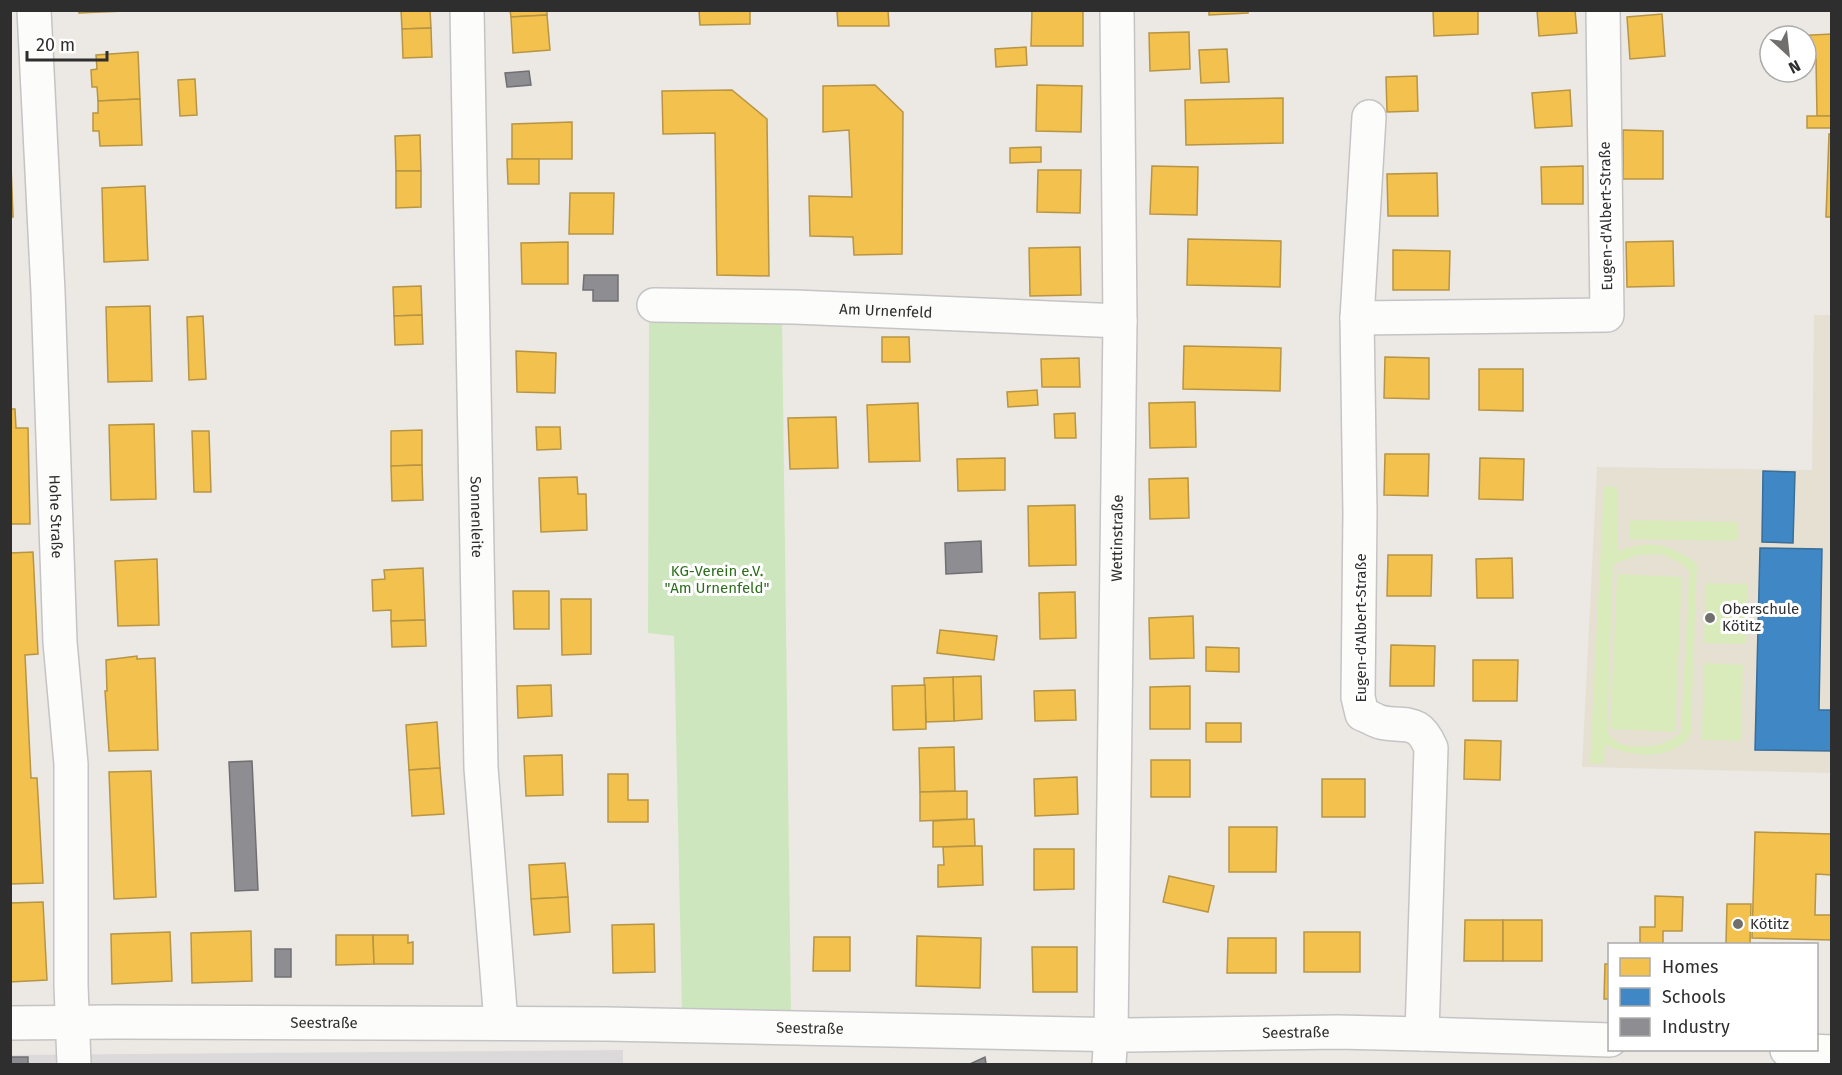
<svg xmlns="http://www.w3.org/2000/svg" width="1842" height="1075" font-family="'Fira Sans',sans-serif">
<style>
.industrial{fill:#dcd9db}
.education{fill:#e6e0d3}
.green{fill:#cee6be}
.pitch{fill:#d9eabb;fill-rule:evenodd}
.homes{fill:#f2c14e;stroke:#b79544;stroke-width:1.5}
.schools{fill:#3f88c5;stroke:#3a6d98;stroke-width:1.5}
.industry{fill:#8d8d92;stroke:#707074;stroke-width:1.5}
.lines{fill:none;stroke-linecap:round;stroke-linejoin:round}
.minor-casing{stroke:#c5c4c5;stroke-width:36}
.minor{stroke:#fcfcfb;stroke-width:33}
.poi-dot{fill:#706f6e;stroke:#fff;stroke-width:2}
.labels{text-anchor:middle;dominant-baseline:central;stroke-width:6;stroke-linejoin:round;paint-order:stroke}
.street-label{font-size:15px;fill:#2e2e2e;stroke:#fff}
.park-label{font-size:15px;fill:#2c6e1b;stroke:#fff}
.poi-label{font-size:15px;fill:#2e2e2e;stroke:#fff;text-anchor:start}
</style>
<rect width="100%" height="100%" fill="#ece8e4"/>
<path class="industrial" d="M623 1050V1064H11L10 1055Z"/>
<path class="education" d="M1814 315H1831V773L1582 767 1597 467 1812 470Z"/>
<path class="green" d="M649 315 782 318 791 1014 682 1010 674 636 648 633Z"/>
<g class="pitch">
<path d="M1604 486 1618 487 1617 551C1651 540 1668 542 1697 564L1691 733C1688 737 1686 742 1682 744 1661 761 1627 755 1605 745L1604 764 1590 763ZM1660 554 1681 563 1689 572 1681 732C1668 746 1640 750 1622 744 1617 743 1611 737 1607 733L1613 564 1639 555Z"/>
<path d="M1630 520 1737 522V541L1629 539Z"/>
<path d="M1617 574 1682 577 1675 732 1610 729Z"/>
<path d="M1706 583 1747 584 1746 644 1704 643Z"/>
<path d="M1704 663 1743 665 1741 741 1702 740Z"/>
</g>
<g class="homes">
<path d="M79 10H124V11L79 13Z"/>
<path d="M401 10H430L431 28 402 29Z"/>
<path d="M510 10H547V15L511 17Z"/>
<path d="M699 10H750V24L700 25Z"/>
<path d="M888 10 889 26H838L837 11H804Z"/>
<path d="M1032 10H1083V46H1031Z"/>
<path d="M1209 10H1248V13L1209 15Z"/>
<path d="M1433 10H1478V34L1434 36Z"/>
<path d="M1537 10H1575L1577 33 1539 36Z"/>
<path d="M1662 14 1665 56 1630 59 1627 17Z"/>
<path d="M547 15 550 50 513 53 511 17Z"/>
<path d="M431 28 432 57 403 58 402 29Z"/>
<path d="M1189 32 1190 69 1150 71 1149 33Z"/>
<path d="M1832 34V116H1817L1816 59H1806V36H1792Z"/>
<path d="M1026 47 1027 65 996 67 995 49Z"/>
<path d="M1227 49 1229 82 1201 83 1199 50Z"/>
<path d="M138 52 140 99 98 101 97 87H92L91 70 97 69 96 55Z"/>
<path d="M1417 76 1418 111 1387 112 1386 77Z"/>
<path d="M195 79 197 115 180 116 178 80Z"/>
<path d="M875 85 903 112 902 254 854 255 853 237 810 236 809 196 852 197 849 130 823 132V86Z"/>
<path d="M1037 85 1082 86 1081 132 1036 131Z"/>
<path d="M732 90 767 119 769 276 717 275 715 133 663 134 662 91Z"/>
<path d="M1570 90 1572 126 1535 128 1532 93Z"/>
<path d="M1283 98V143L1186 145 1185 100Z"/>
<path d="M140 99 142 145 100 146 99 131H93V113H98V101Z"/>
<rect x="1807" y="116" width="25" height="12"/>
<path d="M572 122V159H512V124Z"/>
<path d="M1623 130 1663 131V179H1623Z"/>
<path d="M1829 134H1832V217H1826Z"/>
<path d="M420 135 421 171H396L395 136Z"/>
<path d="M1041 147V162L1010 163V148Z"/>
<path d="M507 159H539V184H508Z"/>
<path d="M11 164 13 217H10V164Z"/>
<path d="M1152 166 1198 167 1197 215 1150 214Z"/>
<path d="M1583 166V204H1542L1541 167Z"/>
<path d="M1038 170H1081L1080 213 1037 212Z"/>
<path d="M396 171H421V207L396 208Z"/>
<path d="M1437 173 1438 216H1388L1387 174Z"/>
<path d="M145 186 148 260 104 262 102 188Z"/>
<path d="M570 193H614L613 234H569Z"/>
<path d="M1188 239 1281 241 1280 287 1187 285Z"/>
<path d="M1673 241 1674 286 1627 287 1626 242Z"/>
<path d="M568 242V284H522L521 243Z"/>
<path d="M1080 247 1081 295 1030 296 1029 248Z"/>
<path d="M1393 250 1450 251 1449 290H1393Z"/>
<path d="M421 286 422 315 394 316 393 287Z"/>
<path d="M150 306 152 381 108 382 106 307Z"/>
<path d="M422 315 423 344 395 345 394 316Z"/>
<path d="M203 316 206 379 189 380 187 317Z"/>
<path d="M882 337H909L910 362H882Z"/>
<path d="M1184 346 1281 348 1280 391 1183 389Z"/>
<path d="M516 351 556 353 555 393 517 392Z"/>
<path d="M1385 357 1429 358V399L1384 398Z"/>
<path d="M1079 358 1080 387H1042L1041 359Z"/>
<path d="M1479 369H1523V411L1479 410Z"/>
<path d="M1037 390 1038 405 1008 407 1007 392Z"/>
<path d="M1195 402 1196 447 1150 448 1149 403Z"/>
<path d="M918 403 920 461 869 462 867 405Z"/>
<path d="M10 409H15L16 428H28L30 524H10Z"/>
<path d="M1075 413 1076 438H1055L1054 414Z"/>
<path d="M836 417 838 468 790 469 788 418Z"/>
<path d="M154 424 156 499 111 500 109 425Z"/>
<path d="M536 427H560L561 449 537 450Z"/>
<path d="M422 430V465L391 466V431Z"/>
<path d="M192 431H209L211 492H194Z"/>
<path d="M1385 454H1429L1428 496 1384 495Z"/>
<path d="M1005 458V490L958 491 957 459Z"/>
<path d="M1480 458 1524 459 1523 500 1479 499Z"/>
<path d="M422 465 423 500 392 501 391 466Z"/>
<path d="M577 477 578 494H586L587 530 541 532 539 478Z"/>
<path d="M1188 478 1189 518 1150 519 1149 479Z"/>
<path d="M1075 505 1076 565 1029 566 1028 506Z"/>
<path d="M33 552 38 654 25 655 31 778H37L43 883 10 884V553Z"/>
<path d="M1388 555H1432L1431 596H1387Z"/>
<path d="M1512 558 1513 598H1477L1476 559Z"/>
<path d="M157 559 159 625 118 626 115 561Z"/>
<path d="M423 568 425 620 391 621V610L373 611 372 580 385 579 384 570Z"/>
<path d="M513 591H549V629H514Z"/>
<path d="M1075 592 1076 638 1040 639 1039 593Z"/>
<path d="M561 599H591V654L562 655Z"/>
<path d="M1193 616 1194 658 1150 659 1149 618Z"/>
<path d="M425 620 426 646 392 647 391 621Z"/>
<path d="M940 630 997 636 994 660 937 653Z"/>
<path d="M1391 645 1435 646 1434 686H1390Z"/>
<path d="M1206 647 1239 648V672L1206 671Z"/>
<path d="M137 656V659L155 658 158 750 109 751 105 691H107L106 660Z"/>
<path d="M1473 660H1518L1517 701H1473Z"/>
<path d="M981 676 982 719 954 721 953 677Z"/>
<path d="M953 677 954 721 926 722 924 678Z"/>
<path d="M551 685 552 716 518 718 517 686Z"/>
<path d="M925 685 926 729 893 730 892 686Z"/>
<path d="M1190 686V729H1150V687Z"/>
<path d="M1075 690 1076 720 1035 721 1034 691Z"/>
<path d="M437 722 440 768 409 770 406 725Z"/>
<rect x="1206" y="723" width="35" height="19"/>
<path d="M1465 740 1501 741 1500 780 1464 779Z"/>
<path d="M954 747 955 791 920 792 919 748Z"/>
<path d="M562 755 563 795 526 796 524 756Z"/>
<rect x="1151" y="760" width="39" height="37"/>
<path d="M440 768 444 814 412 816 409 770Z"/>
<path d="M151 771 156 897 114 899 109 772Z"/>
<path d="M608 774H628V800H648V822H608Z"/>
<path d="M1077 777 1078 814 1035 816 1034 779Z"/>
<rect x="1322" y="779" width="43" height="38"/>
<path d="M967 791V819L920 821V792Z"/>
<path d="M974 819 975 846 933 847V821Z"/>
<path d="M1229 827H1277L1276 872H1229Z"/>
<path d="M1755 832 1832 834V875L1816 874 1815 915H1832V940L1752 938Z"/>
<path d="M975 846H982L983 885 938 887V865H944L943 847Z"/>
<path d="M1034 849H1074V889L1034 890Z"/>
<path d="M565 863 568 897 531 899 529 865Z"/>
<path d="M1169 876 1214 886 1208 912 1163 902Z"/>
<path d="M1655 896 1683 897 1682 931H1663V944H1640V927H1655Z"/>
<path d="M568 897 570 932 534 935 531 899Z"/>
<path d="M43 902 47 980 10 982V903Z"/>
<path d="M1727 904H1751L1750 944H1726Z"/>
<path d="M1465 920H1503V961H1464Z"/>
<rect x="1503" y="920" width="39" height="41"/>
<path d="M654 924 655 972 613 973 612 925Z"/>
<path d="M251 931 252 981 192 983 191 933Z"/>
<path d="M170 932 172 981 112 984 111 934Z"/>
<rect x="1304" y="932" width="56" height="40"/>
<path d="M336 935H373L374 964 336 965Z"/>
<path d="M373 935H408V943L413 942V964H374Z"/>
<path d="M917 936 981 938 980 988 916 986Z"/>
<path d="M814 937H850V971H813Z"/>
<path d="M1228 938H1276V973H1227Z"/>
<path d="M1032 947H1077V992H1033Z"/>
<path d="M1605 964H1610V999H1604Z"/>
</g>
<g class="schools">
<path d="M1763 471 1795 472 1793 543 1762 542Z"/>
<path d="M1760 548 1822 549 1819 710H1832V751L1755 750Z"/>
</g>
<g class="industry">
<path d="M529 71 531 85 507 87 505 73Z"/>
<path d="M584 275H618V301H593V290H583Z"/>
<path d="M981 541 982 572 946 574 945 543Z"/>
<path d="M252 761 258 890 235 891 229 762Z"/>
<rect x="275" y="949" width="16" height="28"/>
<rect x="10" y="1057" width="18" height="7"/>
<path d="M985 1057 986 1064H970Z"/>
</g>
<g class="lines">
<defs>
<g id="minor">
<path id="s1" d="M34 10 48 292 60 642 71 764V985L74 1064"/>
<path id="s2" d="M467 10 481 768 501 1023"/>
<path d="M1369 117 1357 318 1360 513 1358 697 1362 714C1368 716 1374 720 1380 722 1406 728 1418 717 1431 748L1422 1034"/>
<path id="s3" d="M654 305 795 307 1120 321"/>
<path d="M1357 318 1607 315 1603 10"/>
<path id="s4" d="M10 1023 115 1022 606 1024 1127 1035 1338 1032 1422 1034 1610 1040"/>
<path d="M1787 1050 1832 1052"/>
<path id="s5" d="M1109 1064 1111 1034 1120 321 1117 10"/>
</g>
</defs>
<use href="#minor" class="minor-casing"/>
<use href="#minor" class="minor"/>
</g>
<g class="poi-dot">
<circle cx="1710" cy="618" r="6"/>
<circle cx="1738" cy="924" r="6"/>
</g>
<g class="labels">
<g class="street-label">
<text transform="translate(1606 216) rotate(-91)">Eugen-d'Albert-Straße</text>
<text stroke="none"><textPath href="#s3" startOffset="232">Am Urnenfeld</textPath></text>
<text stroke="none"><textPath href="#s1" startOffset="507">Hohe Straße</textPath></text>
<text stroke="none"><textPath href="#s2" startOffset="507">Sonnenleite</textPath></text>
<text stroke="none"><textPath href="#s5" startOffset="526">Wettinstraße</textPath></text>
<text transform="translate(1361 628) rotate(-90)">Eugen-d'Albert-Straße</text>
<text stroke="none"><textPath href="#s4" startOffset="314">Seestraße</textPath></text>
<text stroke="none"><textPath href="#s4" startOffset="800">Seestraße</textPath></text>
<text stroke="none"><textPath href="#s4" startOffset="1286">Seestraße</textPath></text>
</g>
<g class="park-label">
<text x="717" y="571">KG-Verein e.V.<tspan x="717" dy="17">"Am Urnenfeld"</tspan></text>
</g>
<g class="poi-label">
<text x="1722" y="609">Oberschule<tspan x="1722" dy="17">Kötitz</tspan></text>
<text x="1750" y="924">Kötitz</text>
</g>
</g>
<rect width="1842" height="1075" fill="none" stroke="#2e2e2e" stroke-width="24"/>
<rect x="1608" y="943" width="210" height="108" fill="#ffffff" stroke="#ababab" stroke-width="1.5"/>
<rect x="1620" y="958" width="30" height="18" fill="#f2c14e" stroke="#ababab" stroke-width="1.5"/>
<text x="1662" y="973" font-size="18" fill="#2e2e2e">Homes</text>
<rect x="1620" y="988" width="30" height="18" fill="#3f88c5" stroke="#ababab" stroke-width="1.5"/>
<text x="1662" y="1003" font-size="18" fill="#2e2e2e">Schools</text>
<rect x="1620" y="1018" width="30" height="18" fill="#8d8d92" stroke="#ababab" stroke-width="1.5"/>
<text x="1662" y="1033" font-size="18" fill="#2e2e2e">Industry</text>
<g transform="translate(1788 54) rotate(153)"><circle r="28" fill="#ffffff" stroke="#ababab" stroke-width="1.5"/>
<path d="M0-4.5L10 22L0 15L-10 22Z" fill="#706f6e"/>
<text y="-9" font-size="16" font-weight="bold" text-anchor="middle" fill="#2e2e2e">N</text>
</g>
<path d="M27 51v9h80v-9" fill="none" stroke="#2e2e2e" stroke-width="3"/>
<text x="36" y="51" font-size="18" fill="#2e2e2e" stroke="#ffffff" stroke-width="4.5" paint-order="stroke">20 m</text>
</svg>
